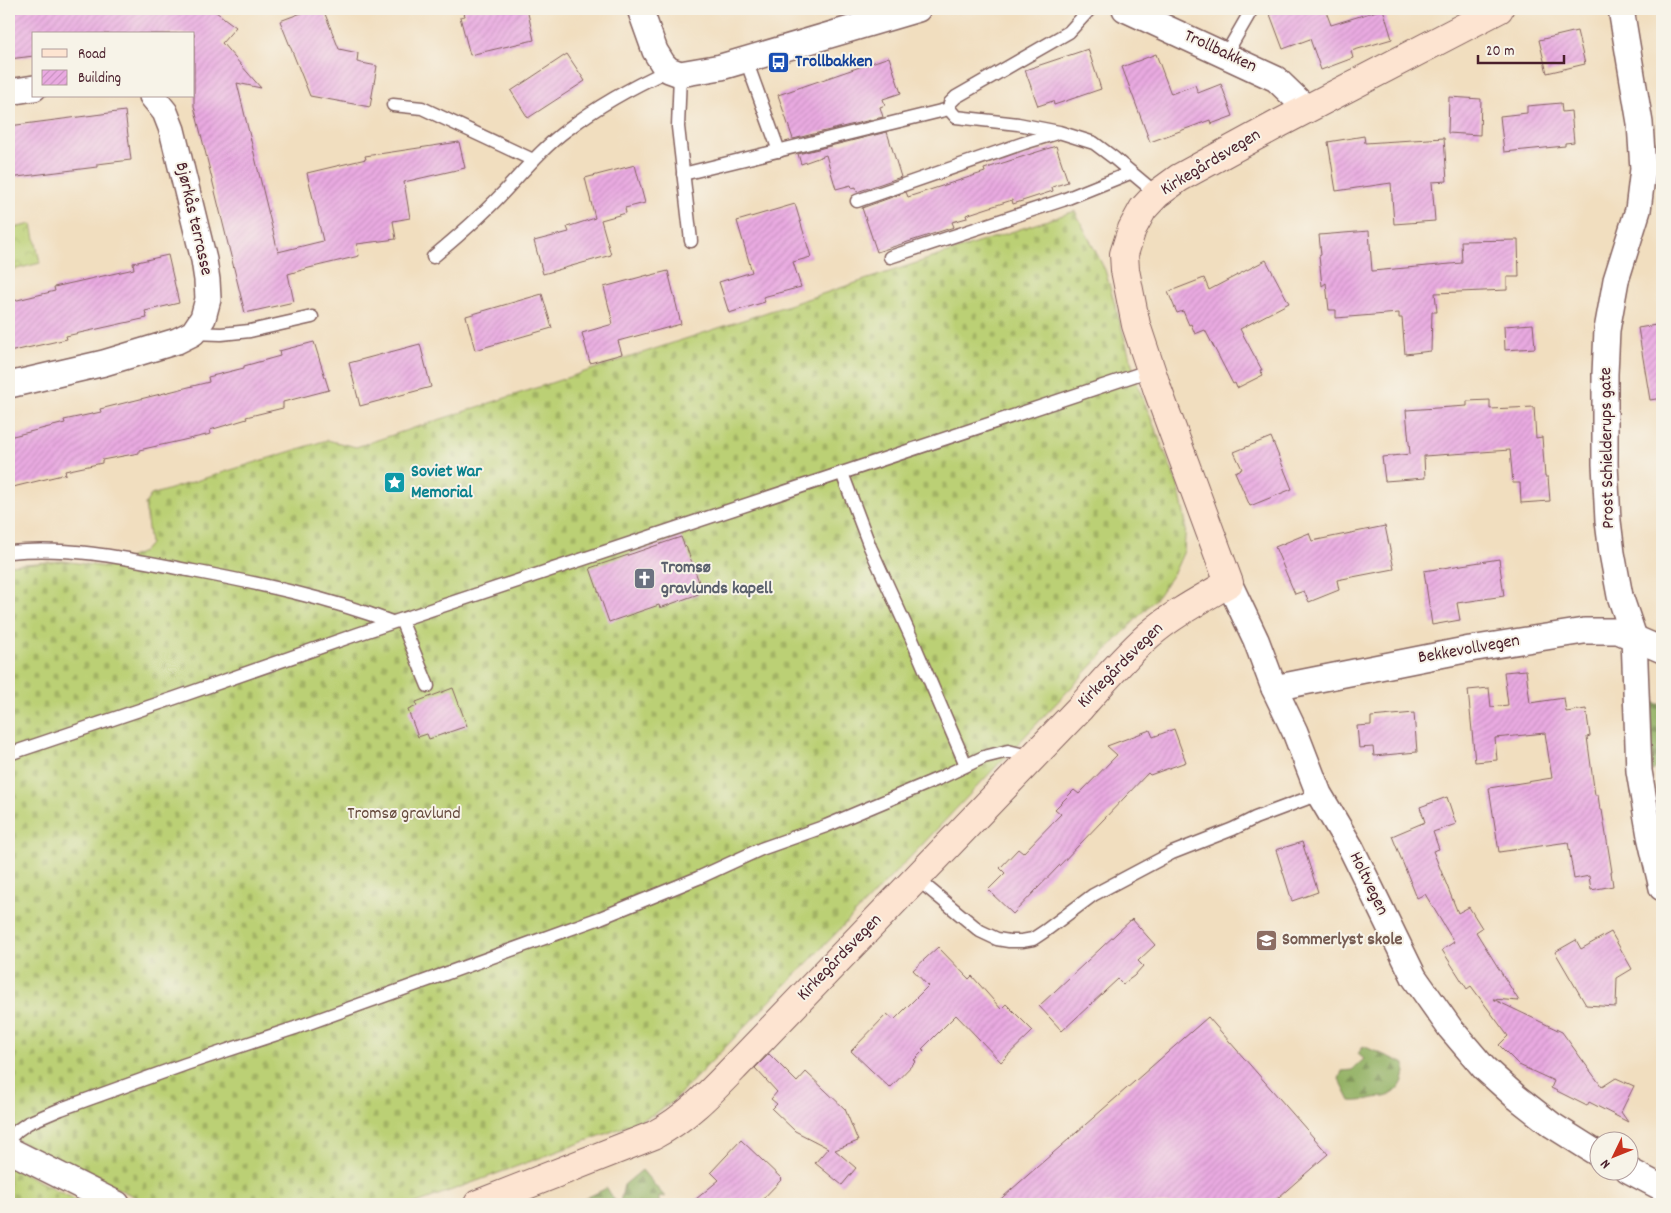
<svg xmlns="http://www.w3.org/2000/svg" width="1671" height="1213" font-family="Dekko,sans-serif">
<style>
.forest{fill:url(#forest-firs);stroke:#6f6848}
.cemetery{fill:url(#cemetery-stones);stroke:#827850}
.park{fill:url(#park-crowns);stroke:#827850}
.building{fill:url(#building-hatch)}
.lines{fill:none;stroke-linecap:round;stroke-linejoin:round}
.lane-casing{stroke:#84625f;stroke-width:15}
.street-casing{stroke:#84625f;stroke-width:28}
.secondary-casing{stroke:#84625f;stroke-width:30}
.lane{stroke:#fff;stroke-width:12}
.street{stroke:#fff;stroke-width:25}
.secondary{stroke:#fde4d1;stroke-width:28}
.labels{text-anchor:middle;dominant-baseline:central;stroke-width:4;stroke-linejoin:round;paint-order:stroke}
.street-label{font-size:18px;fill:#4a1f2b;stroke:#f7f3e8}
.transit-label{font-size:18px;font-weight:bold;fill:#164399;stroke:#f7f3e8;text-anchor:start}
.culture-label{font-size:18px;font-weight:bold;fill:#0d838f;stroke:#f7f3e8;text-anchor:start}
.worship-label{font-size:18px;font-weight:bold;fill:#5b616d;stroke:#f7f3e8;text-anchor:start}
.park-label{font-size:18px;fill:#664b3d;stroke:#f7f3e8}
.education-label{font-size:18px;font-weight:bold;fill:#785e54;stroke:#f7f3e8;text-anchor:start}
</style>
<defs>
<pattern id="forest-firs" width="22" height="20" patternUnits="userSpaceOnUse" patternTransform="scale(1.25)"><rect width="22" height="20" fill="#94b266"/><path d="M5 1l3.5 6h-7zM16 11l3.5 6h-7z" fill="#7b9054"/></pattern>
<pattern id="cemetery-stones" width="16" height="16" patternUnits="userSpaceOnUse" patternTransform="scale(1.25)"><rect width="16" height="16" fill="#bbd074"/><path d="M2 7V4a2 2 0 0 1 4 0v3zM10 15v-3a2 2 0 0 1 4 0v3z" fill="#a2b265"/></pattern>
<pattern id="park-crowns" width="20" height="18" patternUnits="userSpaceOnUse" patternTransform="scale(1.25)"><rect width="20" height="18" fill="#bbd074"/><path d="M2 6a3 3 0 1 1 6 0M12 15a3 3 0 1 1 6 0" fill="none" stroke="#a2b265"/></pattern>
<pattern id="building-hatch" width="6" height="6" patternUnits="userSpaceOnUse" patternTransform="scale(1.25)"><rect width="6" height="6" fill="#e9aae1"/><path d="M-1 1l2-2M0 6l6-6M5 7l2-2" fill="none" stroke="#c992c1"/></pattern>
</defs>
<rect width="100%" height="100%" fill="#f7f3e8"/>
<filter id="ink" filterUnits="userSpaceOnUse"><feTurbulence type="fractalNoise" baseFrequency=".02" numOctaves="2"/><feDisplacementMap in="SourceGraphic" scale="10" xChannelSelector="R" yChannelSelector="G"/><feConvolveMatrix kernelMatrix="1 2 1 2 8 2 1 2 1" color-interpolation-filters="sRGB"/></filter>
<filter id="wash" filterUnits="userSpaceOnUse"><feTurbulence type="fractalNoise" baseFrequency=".0096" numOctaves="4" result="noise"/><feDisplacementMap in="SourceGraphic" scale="20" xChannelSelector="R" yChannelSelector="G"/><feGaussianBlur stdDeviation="1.12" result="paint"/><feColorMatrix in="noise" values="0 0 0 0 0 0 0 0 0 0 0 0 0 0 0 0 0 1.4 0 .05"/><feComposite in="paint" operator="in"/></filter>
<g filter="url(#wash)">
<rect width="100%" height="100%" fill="#f1debf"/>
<g class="forest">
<path d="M1651 702 1662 705V762L1652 772 1643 729Z"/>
<path d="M1363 1046 1405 1064C1406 1077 1402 1089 1390 1095 1385 1098 1379 1097 1374 1098 1365 1100 1359 1102 1350 1101L1339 1079 1342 1071 1352 1070 1364 1059 1358 1054Z"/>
<path d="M642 1170 665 1197 659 1196V1204H587L584 1199 607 1188 616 1203 620 1202 624 1185Z"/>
</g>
<g class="cemetery">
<path d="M1075 211 1105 270 1139 389 1178 485 1186 524 1184 551 1175 571 1158 596 917 850 672 1102 654 1114 635 1123 414 1204H150L9 1136V565L63 561 106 567 143 552 150 544 145 504 151 495 327 440 356 447Z"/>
<path d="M9 1166 84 1204H9Z"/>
</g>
<path class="park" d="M32 224 40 263 9 271V229Z"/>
<g id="blocks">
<g class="building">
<path d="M29 9H138V12H172L174 9H212L236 27 222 43 261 88 237 83 278 252 323 241 307 173 366 159 365 156 459 142 465 168 404 182 410 218 393 221 396 239 357 244 359 256 309 268 288 274 294 302 245 313 194 106V34H34V56L9 59V11Z"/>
<path d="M312 9H323L339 49 358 53 357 62 377 66 370 107 310 96 280 21Z"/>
<path d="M463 9H527L534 40 470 55 460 17 465 16Z"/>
<path d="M1268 9H1325L1331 25 1383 9 1392 39 1351 51 1353 58 1321 70 1310 39 1283 49Z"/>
<path d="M1577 31 1585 64 1547 73 1539 40Z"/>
<path d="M1088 49 1101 89 1054 105 1053 101 1038 106 1025 70Z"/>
<path d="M567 54 585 81 528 118 511 91Z"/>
<path d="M1156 54 1171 94 1195 85 1198 93 1221 84 1233 116 1211 124 1210 120 1150 142 1122 67Z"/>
<path d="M889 57 901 93 883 99 885 105 880 107 883 117 793 139 778 95Z"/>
<path d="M1449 97 1481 99 1480 135 1448 133Z"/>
<path d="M1561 103 1562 112 1571 111 1574 142 1565 143V146L1504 152 1500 116 1527 113V106Z"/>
<path d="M125 111 131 160 97 164V167L9 178V126Z"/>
<path d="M887 132 901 177 857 192 856 187 852 188 851 185 836 189 826 155 801 164 798 154Z"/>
<path d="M1364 136 1365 143 1444 138 1447 181 1432 182 1435 221 1394 224 1391 183 1336 191 1328 142Z"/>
<path d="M1056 146 1068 182 1052 187 1053 191 1013 204 1012 200 966 215 967 218 952 222 954 227 877 252 862 208 906 192 908 197 985 172 984 169Z"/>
<path d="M635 165 645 203 625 208 626 213 601 220 611 255 543 274 534 241 569 232 567 227 595 218 585 178Z"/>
<path d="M795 204 811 257 793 262 801 287 763 297 765 302 729 313 719 282 752 272 737 221Z"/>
<path d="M1369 231 1372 271 1462 263 1461 241 1518 240 1519 277H1507V290L1435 293 1437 312H1432L1431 351 1405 354 1402 318H1399V313L1336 318V310H1329L1326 283 1322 286 1319 256 1321 255 1319 235Z"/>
<path d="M168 255 179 303 145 311 147 318 66 336 67 339 9 352V302L55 291 54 287 134 269 133 263Z"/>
<path d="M1266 260 1289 303 1240 329 1262 370H1260L1263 375 1237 388 1235 383 1233 384 1205 330 1195 334 1191 324 1189 325 1183 311 1177 313 1168 292 1204 278 1209 290Z"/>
<path d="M668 271 681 324 618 341 622 354 590 363 582 333 613 324 604 287 648 275V276Z"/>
<path d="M542 294 552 328 475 350 466 316Z"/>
<path d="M1533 324 1535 348 1505 350 1504 326Z"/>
<path d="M1662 324V398L1650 400 1638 328Z"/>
<path d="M314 342 329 390 283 402V408L246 417 247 419 210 430 211 434 139 450V453L102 460V463L65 471 66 474 9 488V437L65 423 64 420 101 412 100 409 209 382 208 377 244 368V366L280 356 279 351Z"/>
<path d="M420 344 431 387 360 406 349 363Z"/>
<path d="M1490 400V409L1534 407 1536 438 1542 437 1545 477H1548L1550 501 1521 503 1520 483H1513L1510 450 1424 456 1425 478 1385 481 1382 457 1410 454 1406 410 1467 406V401Z"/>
<path d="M1271 437 1292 489 1250 506 1235 472 1242 469 1234 452Z"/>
<path d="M1385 526 1394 569 1337 580 1339 590 1309 602 1304 591 1295 594 1275 547 1309 533 1312 541Z"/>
<path d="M681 537 685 547 686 546 699 582H697L701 593 660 608 659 605 609 622 590 568Z"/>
<path d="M1499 559 1504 596 1457 603 1460 620 1432 625 1424 571Z"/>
<path d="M1526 670 1530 703 1564 698 1566 712 1586 709 1590 736 1587 737 1595 795H1598L1600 810H1602L1612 872H1611L1613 886 1591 890 1589 876 1574 879 1568 842 1499 852 1489 788 1552 778 1545 733 1495 738 1497 760 1475 762 1468 690 1489 688 1491 707 1508 705 1504 672Z"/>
<path d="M453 688 467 726 429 739 427 734 418 737 408 710 417 706 416 702Z"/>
<path d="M1414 713 1417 752 1374 756 1373 747 1359 748 1357 726 1371 725V717Z"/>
<path d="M1174 729 1186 762 1150 775 1148 773 1013 914 988 890 1005 873 1000 868 1018 849 1023 853 1061 814 1055 809 1074 790 1079 794 1117 755 1107 746 1150 730 1153 737Z"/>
<path d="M1447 797 1456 824 1433 832 1439 849 1433 851 1458 913 1469 907 1482 928 1476 932 1519 1001 1493 999 1562 1032 1602 1087 1616 1078 1634 1086 1621 1112 1628 1122 1589 1102 1587 1106 1551 1088 1554 1081 1519 1065 1499 1045 1508 1036 1471 986 1467 989 1442 950 1454 942 1425 894 1417 898 1392 836 1425 822 1420 807Z"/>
<path d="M1302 842 1318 892 1292 901 1276 850Z"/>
<path d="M1132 919 1155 945 1138 961 1143 966 1134 976 1123 984 1118 979 1062 1031 1039 1006Z"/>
<path d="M1611 932 1632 969 1617 978 1616 1007 1586 1005 1555 952 1576 940 1581 949Z"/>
<path d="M938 947 969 979 972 976 1001 1009 1006 1004 1033 1031 1001 1062 956 1015 922 1049 924 1050 914 1060 916 1061 890 1088 851 1051 887 1014 894 1020 928 986 913 970Z"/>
<path d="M1208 1017 1328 1154 1271 1204H995Z"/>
<path d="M769 1054 797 1082 806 1072 845 1109 858 1141 835 1150 856 1168 842 1185 815 1163 828 1148 795 1131 772 1109 777 1104 771 1099 777 1092 755 1068Z"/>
<path d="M741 1140 782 1179 758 1204H690L719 1180 711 1172Z"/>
</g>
</g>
</g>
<g filter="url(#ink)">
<use href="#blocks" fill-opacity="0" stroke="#84625f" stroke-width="1"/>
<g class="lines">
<defs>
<g id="lane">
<path d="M1090 9 1069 32 956 97 950 103 949 109 956 117 1018 124 1059 132 1094 143 1114 158 1157 194"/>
<path d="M1226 54 1252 9"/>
<path d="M746 60 779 151"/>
<path d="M680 74 678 127 691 241"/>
<path d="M393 105 422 108 533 160"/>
<path d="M683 174 949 109"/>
<path d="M857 201 1024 143 1057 133"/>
<path d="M433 257C456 238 479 218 500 196 522 173 542 148 568 129 599 105 634 86 669 70"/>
<path d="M890 257 1063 200 1130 173"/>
<path d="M193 333 221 334 250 331 312 317"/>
<path d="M842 473 870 547 911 637 966 765"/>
<path d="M9 552C74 546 130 559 193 571 261 584 328 598 392 622"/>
<path d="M401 620 428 686"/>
<path d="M9 754 175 698 358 634 1151 370"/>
<path d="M916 878 980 931 997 939 1009 941H1022L1033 939 1045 931 1093 895 1172 853 1233 829 1255 818 1319 794"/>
<path d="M9 1139 18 1130 28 1123 61 1109 186 1064 295 1028 600 918 698 878 761 849 826 826 940 778 984 757 1008 751 1032 757"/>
</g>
<g id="street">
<path d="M640 9 655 51 663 64 669 70 680 74 721 67 918 9"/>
<path d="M1125 9 1276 79 1307 109"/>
<path d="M1621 9 1640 123 1643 169 1638 210 1616 280 1607 330 1605 374V464L1608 521 1612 553 1620 596 1634 637 1639 771 1650 836 1662 888"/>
<path d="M9 92 34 88"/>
<path d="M9 385 104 363 177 341 193 333 203 318 208 299 207 280 204 260 172 130 165 112 152 96"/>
<path d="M1229 583 1256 640 1274 688 1295 732 1319 794 1351 848 1414 977 1450 1028 1484 1068 1515 1096 1552 1125 1598 1154"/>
<path d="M1274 688 1470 649 1584 631H1618L1662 650"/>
<path d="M9 1150 117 1204"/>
<path d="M1628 1170 1662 1188"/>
</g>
<path id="secondary" d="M478 1204 654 1135C685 1119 709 1094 734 1068L1080 708C1102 683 1124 657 1149 635 1173 614 1202 599 1229 583L1158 391 1136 325 1125 270 1124 254 1132 229 1143 209 1157 194 1179 178 1280 123 1499 9"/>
</defs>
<use href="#lane" class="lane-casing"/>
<use href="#street" class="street-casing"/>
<use href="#secondary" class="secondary-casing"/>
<use href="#lane" class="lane"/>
<use href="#street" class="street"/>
<use href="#secondary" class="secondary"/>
</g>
</g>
<defs>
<symbol id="bus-square" viewBox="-11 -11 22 22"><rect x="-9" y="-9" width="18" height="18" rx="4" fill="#1a4fb4" stroke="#f7f3e8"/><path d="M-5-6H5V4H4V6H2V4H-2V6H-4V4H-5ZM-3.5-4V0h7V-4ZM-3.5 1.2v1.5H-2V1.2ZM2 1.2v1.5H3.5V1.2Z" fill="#fff"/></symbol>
<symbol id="sight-square" viewBox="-11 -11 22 22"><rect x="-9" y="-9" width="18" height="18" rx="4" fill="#0f9aa8" stroke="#f7f3e8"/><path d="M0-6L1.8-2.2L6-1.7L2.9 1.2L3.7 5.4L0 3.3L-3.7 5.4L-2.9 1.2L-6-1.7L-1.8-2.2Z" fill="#fff"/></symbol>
<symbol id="church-square" viewBox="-11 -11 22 22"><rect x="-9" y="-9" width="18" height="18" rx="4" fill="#6b7280" stroke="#f7f3e8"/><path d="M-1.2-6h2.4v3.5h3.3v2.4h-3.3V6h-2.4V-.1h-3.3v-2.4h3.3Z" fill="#fff"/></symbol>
<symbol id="school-square" viewBox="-11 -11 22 22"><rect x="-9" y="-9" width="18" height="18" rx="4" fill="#8d6e63" stroke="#f7f3e8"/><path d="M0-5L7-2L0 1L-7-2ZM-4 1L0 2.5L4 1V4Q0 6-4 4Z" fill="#fff"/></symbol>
</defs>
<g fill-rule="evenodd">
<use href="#bus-square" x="766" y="50" width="25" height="25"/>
<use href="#sight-square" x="382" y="470" width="25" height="25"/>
<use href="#church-square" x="632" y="566" width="25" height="25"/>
<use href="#school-square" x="1254" y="928" width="25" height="25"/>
</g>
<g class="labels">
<g class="street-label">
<text transform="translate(1220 52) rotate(25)">Trollbakken</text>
<text transform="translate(1211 163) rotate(-31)">Kirkegårdsvegen</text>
<text transform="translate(193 219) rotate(77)">Bjørkås terrasse</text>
<text transform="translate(1608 448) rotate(-91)">Prost Schielderups gate</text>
<text transform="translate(1469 650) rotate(-10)">Bekkevollvegen</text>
<text transform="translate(1121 666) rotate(-45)">Kirkegårdsvegen</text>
<text transform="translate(1368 884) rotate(64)">Holtvegen</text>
<text transform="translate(840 958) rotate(-46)">Kirkegårdsvegen</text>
</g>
<g class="transit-label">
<text x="795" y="62">Trollbakken</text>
</g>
<g class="culture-label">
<text x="411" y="472">Soviet War<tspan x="411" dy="21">Memorial</tspan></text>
</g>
<g class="worship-label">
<text x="661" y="568">Tromsø<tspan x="661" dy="21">gravlunds kapell</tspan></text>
</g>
<g class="park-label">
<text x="404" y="814">Tromsø gravlund</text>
</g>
<g class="education-label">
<text x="1282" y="940">Sommerlyst skole</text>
</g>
</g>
<rect width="1671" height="1213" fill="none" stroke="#f7f3e8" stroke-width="30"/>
<rect x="32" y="32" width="162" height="65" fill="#f7f3e8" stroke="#b29e9c"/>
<rect x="42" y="49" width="25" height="8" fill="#fde4d1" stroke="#b29e9c"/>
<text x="78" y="58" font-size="15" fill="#4a1f2b">Road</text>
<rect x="42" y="70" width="25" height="15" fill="url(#building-hatch)" stroke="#b29e9c"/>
<text x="78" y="82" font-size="15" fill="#4a1f2b">Building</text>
<g transform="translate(1614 1156) rotate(227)"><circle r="24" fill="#f7f3e8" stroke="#b29e9c"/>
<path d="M0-4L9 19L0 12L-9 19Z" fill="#c8321e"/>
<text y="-8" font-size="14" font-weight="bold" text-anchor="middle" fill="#4a1f2b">N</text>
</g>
<path d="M1478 55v8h86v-8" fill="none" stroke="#4a1f2b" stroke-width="2.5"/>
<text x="1486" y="55" font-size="15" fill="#4a1f2b" stroke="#f7f3e8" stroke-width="4" paint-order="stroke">20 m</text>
</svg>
